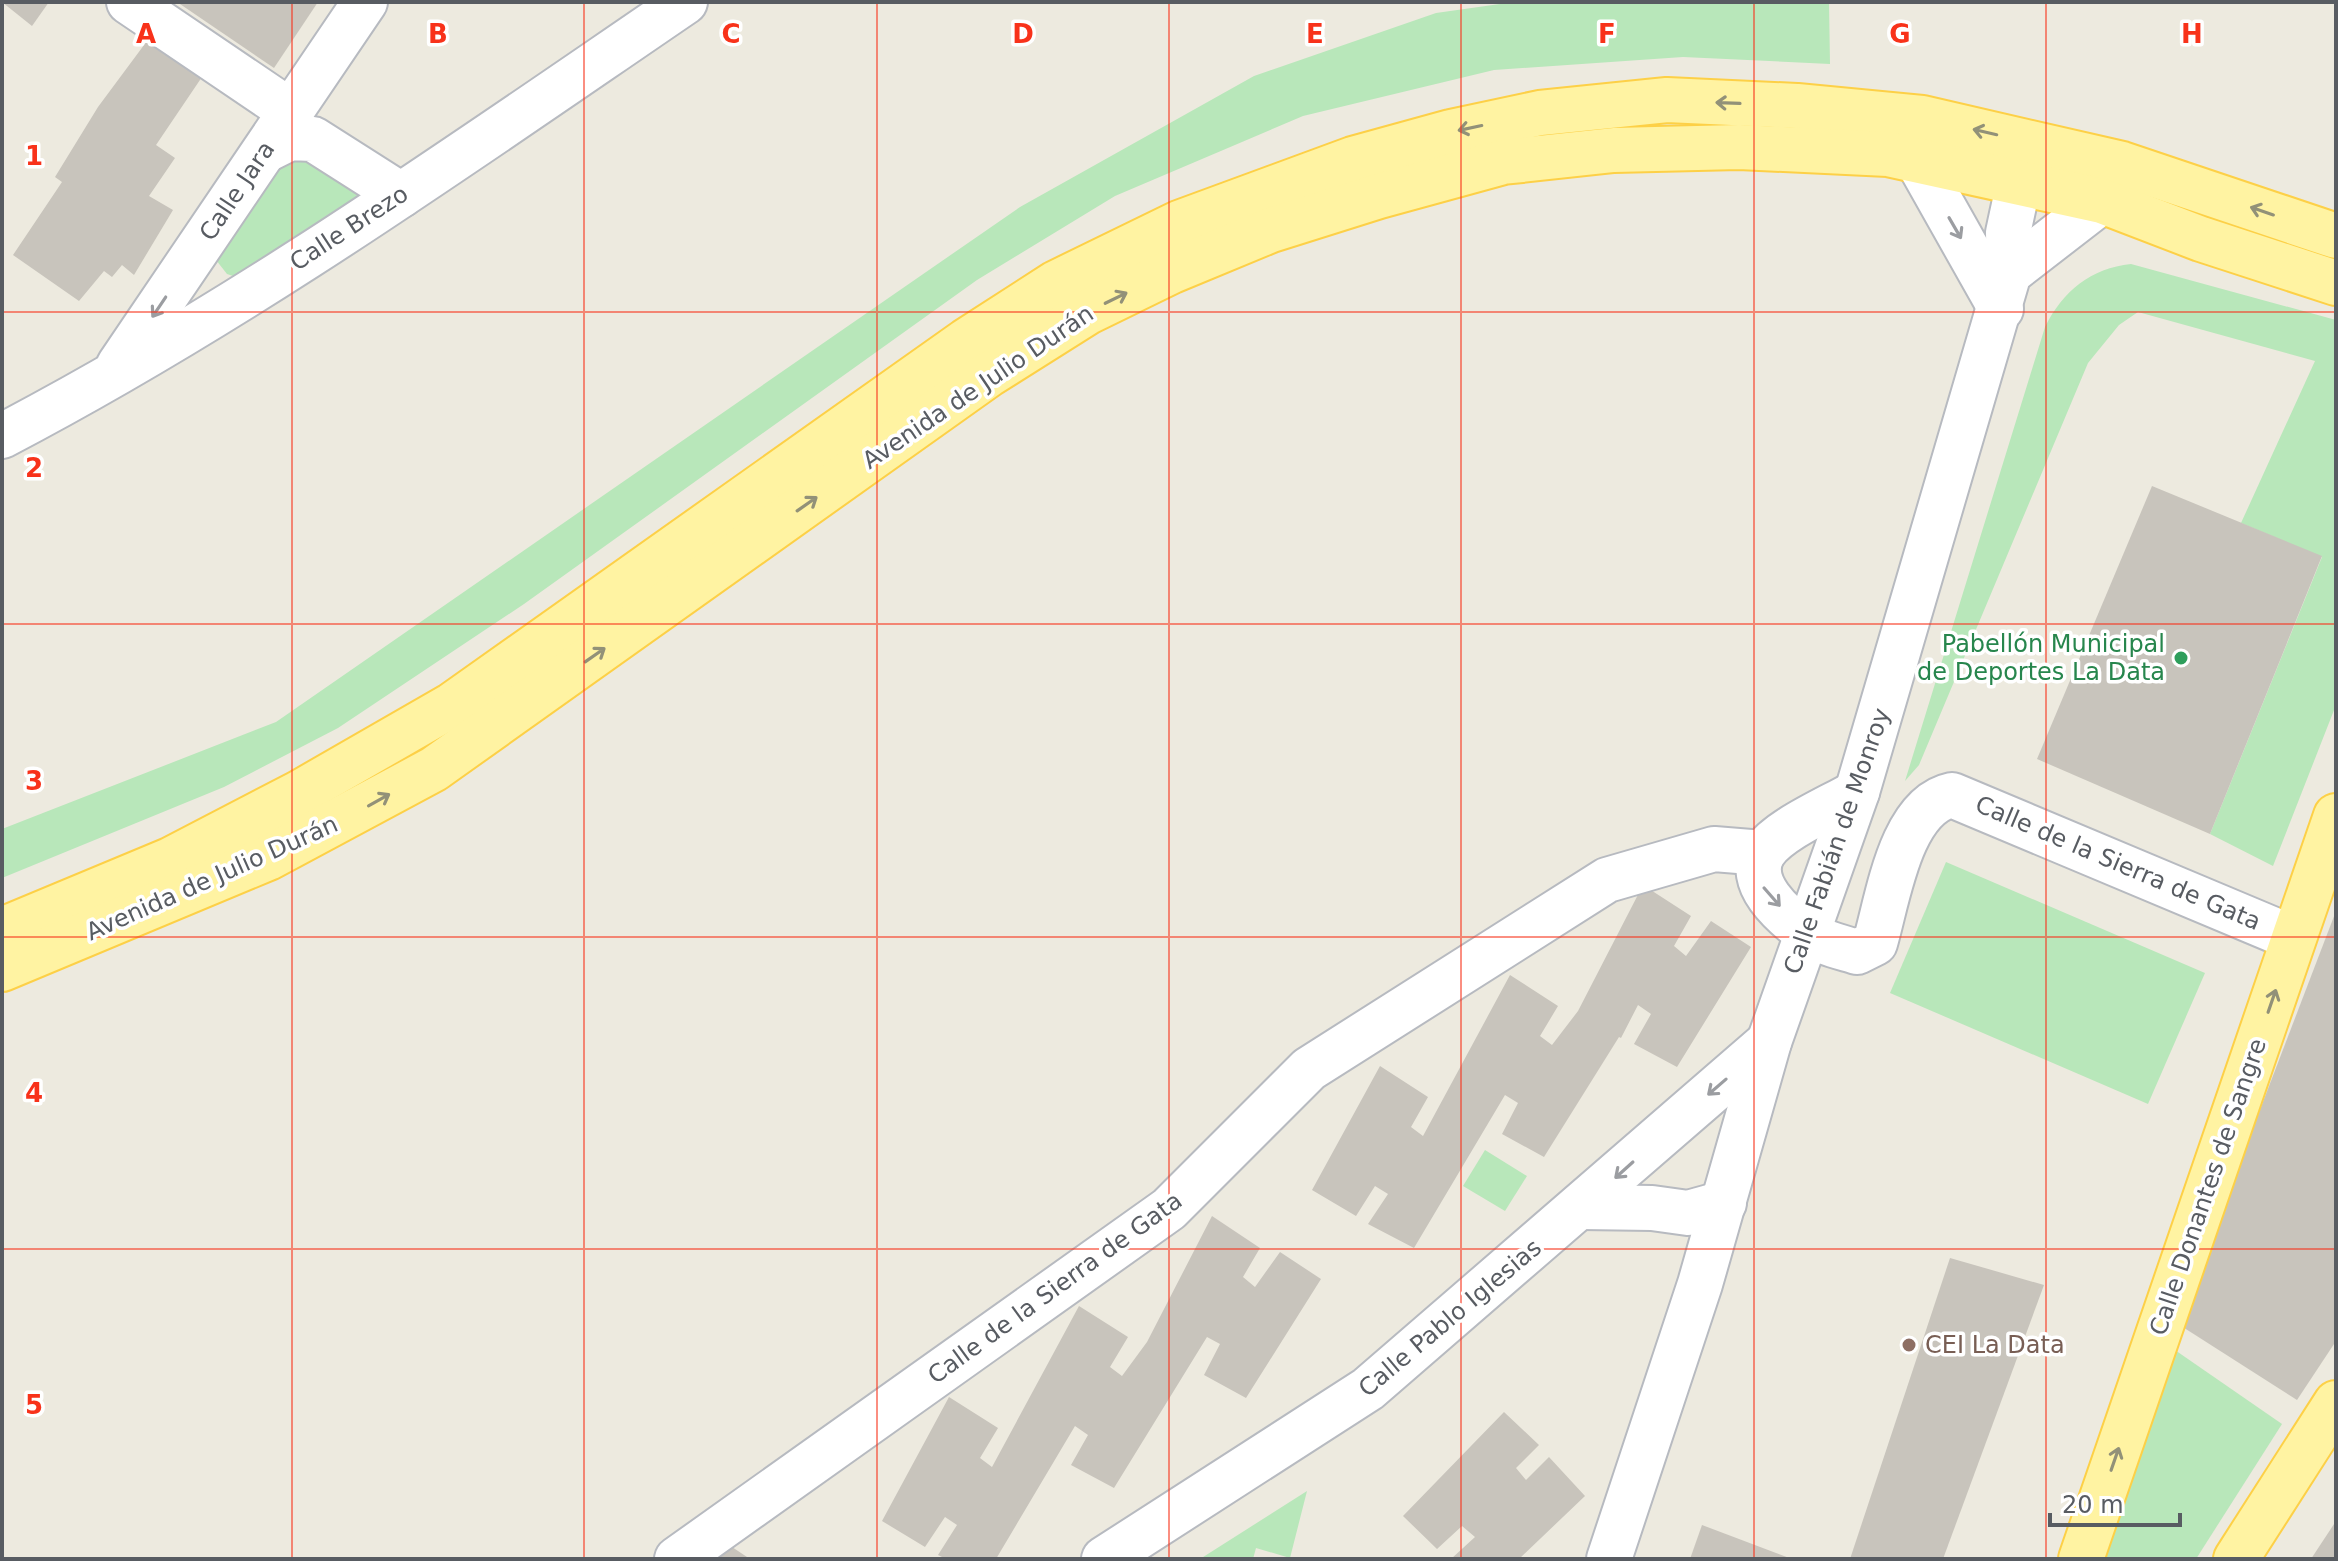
<svg xmlns="http://www.w3.org/2000/svg" width="2338" height="1561" font-family="'DejaVu Sans',sans-serif">
<style>
.green{fill:#b8e7ba}
.building{fill:#c8c4bc}
.lines{fill:none;stroke-linecap:round;stroke-linejoin:round}
.minor-casing{stroke:#b7bac0;stroke-width:48}
.major-casing{stroke:#fdd047;stroke-width:48}
.minor{stroke:#fff;stroke-width:44}
.major{stroke:#fff3a2;stroke-width:44}
.oneway{stroke:#929178}
.oneway2{stroke:#9b9da1}
.grid{fill:none;stroke:#f8321a;stroke-width:2;stroke-opacity:0.55}
.leisure-dot{fill:#2e9e5b;stroke:#fff;stroke-width:3}
.education-dot{fill:#8d6e63;stroke:#fff;stroke-width:3}
.labels{text-anchor:middle;dominant-baseline:central;stroke-width:7;stroke-linejoin:round;paint-order:stroke}
.street-label{font-size:24px;fill:#585c62;stroke:#fff}
.leisure-label{font-size:24px;fill:#27864d;stroke:#fff;text-anchor:end}
.education-label{font-size:24px;fill:#785e54;stroke:#fff;text-anchor:start}
.grid-label{font-size:26px;text-anchor:middle;font-weight:bold;fill:#f8321a;stroke:#fff;stroke-width:7;stroke-linejoin:round;paint-order:stroke}
</style>
<rect width="100%" height="100%" fill="#edeadf"/>
<g class="green">
<path d="M1514 2H1829L1830 64 1683 57 1494 70 1303 116 1115 196 977 280 524 604 338 728 224 787 2 878V829L276 722 1020 207 1254 76 1436 13Z"/>
<path d="M305 150 361 191 355 203 236 277 227 274 216 260 283 159Z"/>
<path d="M2131 264 2336 320V705L2273 866 2210 834 2322 557 2241 523 2315 361 2138 312 2119 325 2088 363 1919 765 1905 781 2045 327C2063 291 2091 268 2131 264Z"/>
<path d="M1946 862 2205 973 2148 1104 1890 993Z"/>
<path d="M1485 1150 1527 1176 1505 1211 1463 1186Z"/>
<path d="M2172 1348 2282 1424 2196 1559H2103Z"/>
<path d="M1307 1491 1290 1558 1256 1548 1253 1559H1200Z"/>
</g>
<g class="building">
<path d="M2 2H49L32 26Z"/>
<path d="M177 2H318L274 68Z"/>
<path d="M147 41 204 74 156 145 175 158 149 196 173 210 134 275 122 265 112 277 104 271 79 301 13 255 62 182 55 177 98 107Z"/>
<path d="M2152 486 2322 556 2210 834 2037 759Z"/>
<path d="M1643 885 1691 916 1674 946 1686 956 1711 921 1751 947 1677 1067 1634 1044 1651 1014 1638 1005 1621 1038 1619 1037 1544 1157 1502 1134 1518 1103 1505 1095 1414 1248 1368 1224 1388 1194 1375 1186 1356 1216 1312 1190 1380 1066 1428 1097 1411 1127 1423 1136 1510 975 1558 1006 1540 1036 1552 1045 1578 1011Z"/>
<path d="M2336 911V1341L2297 1400 2178 1324Z"/>
<path d="M1212 1216 1260 1248 1243 1277 1255 1287 1280 1252 1321 1279 1246 1398 1204 1375 1220 1344 1207 1337 1114 1488 1071 1465 1088 1435 1075 1426 996 1559H946L938 1555 957 1525 945 1517 925 1547 882 1521 949 1397 998 1428 980 1458 992 1467 1079 1306 1128 1337 1110 1367 1122 1376 1147 1342Z"/>
<path d="M1950 1258 2044 1285 1943 1559H1850Z"/>
<path d="M1504 1412 1539 1445 1516 1468 1526 1480 1549 1457 1585 1496 1519 1559H1451L1475 1537 1462 1526 1437 1549 1403 1516Z"/>
<path d="M2336 1521V1559H2311Z"/>
<path d="M1702 1525 1792 1559H1690Z"/>
<path d="M726 1543 750 1559H717Z"/>
</g>
<g class="lines">
<defs>
<g id="minor">
<path d="M129 2 290 111"/>
<path d="M266 150 290 138 313 139 401 195"/>
<path d="M1917 160 2001 309"/>
<path d="M2009 273 2008 233 2019 182 2048 159"/>
<path d="M119 365 365 2"/>
<path d="M2 436C241 311 462 154 685 2"/>
<path d="M1857 792C1832 807 1779 829 1764 852 1744 882 1784 916 1806 932 1819 942 1841 947 1857 952L1875 943C1888 899 1900 806 1952 795L2293 938"/>
<path d="M1582 1207 1652 1208 1688 1213 1724 1203"/>
<path d="M677 1559 1169 1209 1309 1069 1607 880 1714 849 1763 853"/>
<path d="M1104 1559 1368 1389 1769 1042"/>
<path d="M1609 1559 1700 1284 1769 1042 1857 792 2009 273 2102 201 2116 175"/>
</g>
<g id="major">
<path d="M2 930 170 860 299 793 452 705 966 341 1056 283 1179 223 1353 159 1451 132 1540 113 1667 100 1797 106 1922 118 2122 164 2336 236"/>
<path d="M2 969 268 858 434 769 988 375 1088 312 1172 271 1271 230 1379 196 1503 162 1614 150 1739 147 1888 154 2102 201 2201 239 2336 283"/>
<path d="M2081 1559 2336 816"/>
<path d="M2236 1559 2336 1403"/>
</g>
</defs>
<use href="#minor" class="minor-casing"/>
<use href="#major" class="major-casing"/>
<use href="#minor" class="minor"/>
<use href="#major" class="major"/>
</g>
<defs><path id="oneway-shaft" d="M-6 0H5M1.5-3L5.5 0L1.5 3" fill="none" stroke-width="1.6" stroke-linecap="round" stroke-linejoin="round" transform="scale(2)"/></defs>
<g class="oneway">
<use href="#oneway-shaft" transform="translate(1728 103) rotate(-178)"/>
<use href="#oneway-shaft" transform="translate(1470 128) rotate(168)"/>
<use href="#oneway-shaft" transform="translate(1985 132) rotate(-167)"/>
<use href="#oneway-shaft" transform="translate(2262 211) rotate(-161)"/>
<use href="#oneway-shaft" transform="translate(1116 298) rotate(-26)"/>
<use href="#oneway-shaft" transform="translate(807 504) rotate(-35)"/>
<use href="#oneway-shaft" transform="translate(595 655) rotate(-35)"/>
<use href="#oneway-shaft" transform="translate(379 800) rotate(-29)"/>
<use href="#oneway-shaft" transform="translate(2272 1001) rotate(-71)"/>
<use href="#oneway-shaft" transform="translate(2115 1459) rotate(-71)"/>
</g>
<g class="oneway2">
<use href="#oneway-shaft" transform="translate(1955 228) rotate(60)"/>
<use href="#oneway-shaft" transform="translate(159 307) rotate(124)"/>
<use href="#oneway-shaft" transform="translate(1772 897) rotate(49)"/>
<use href="#oneway-shaft" transform="translate(1717 1087) rotate(139)"/>
<use href="#oneway-shaft" transform="translate(1624 1170) rotate(138)"/>
</g>
<path class="grid" d="M292 2V1559M584 2V1559M877 2V1559M1169 2V1559M1461 2V1559M1754 2V1559M2046 2V1559M2 312H2336M2 624H2336M2 937H2336M2 1249H2336"/>
<circle class="leisure-dot" cx="2181" cy="658" r="8"/>
<circle class="education-dot" cx="1909" cy="1345" r="8"/>
<g class="labels">
<g class="street-label">
<text transform="translate(237 191) rotate(-56)">Calle Jara</text>
<text transform="translate(349 228) rotate(-33)">Calle Brezo</text>
<text transform="translate(978 387) rotate(-34)">Avenida de Julio Durán</text>
<text transform="translate(1837 841) rotate(-71)">Calle Fabián de Monroy</text>
<text transform="translate(2118 863) rotate(23)">Calle de la Sierra de Gata</text>
<text transform="translate(212 878) rotate(-24)">Avenida de Julio Durán</text>
<text transform="translate(2208 1187) rotate(-71)">Calle Donantes de Sangre</text>
<text transform="translate(1055 1288) rotate(-36)">Calle de la Sierra de Gata</text>
<text transform="translate(1450 1318) rotate(-40)">Calle Pablo Iglesias</text>
</g>
<g class="leisure-label">
<text x="2165" y="644">Pabellón Municipal<tspan x="2165" dy="28">de Deportes La Data</tspan></text>
</g>
<g class="education-label">
<text x="1925" y="1345">CEI La Data</text>
</g>
</g>
<g class="grid-label">
<text x="146" y="43">A</text>
<text x="438" y="43">B</text>
<text x="731" y="43">C</text>
<text x="1023" y="43">D</text>
<text x="1315" y="43">E</text>
<text x="1607" y="43">F</text>
<text x="1900" y="43">G</text>
<text x="2192" y="43">H</text>
<text x="34" y="165">1</text>
<text x="34" y="477">2</text>
<text x="34" y="790">3</text>
<text x="34" y="1102">4</text>
<text x="34" y="1414">5</text>
</g>
<rect width="2338" height="1561" fill="none" stroke="#585c62" stroke-width="8"/>
<path d="M2050 1513v12h130v-12" fill="none" stroke="#585c62" stroke-width="4"/>
<text x="2062" y="1513" font-size="24" fill="#585c62" stroke="#ffffff" stroke-width="6" paint-order="stroke">20 m</text>
</svg>
